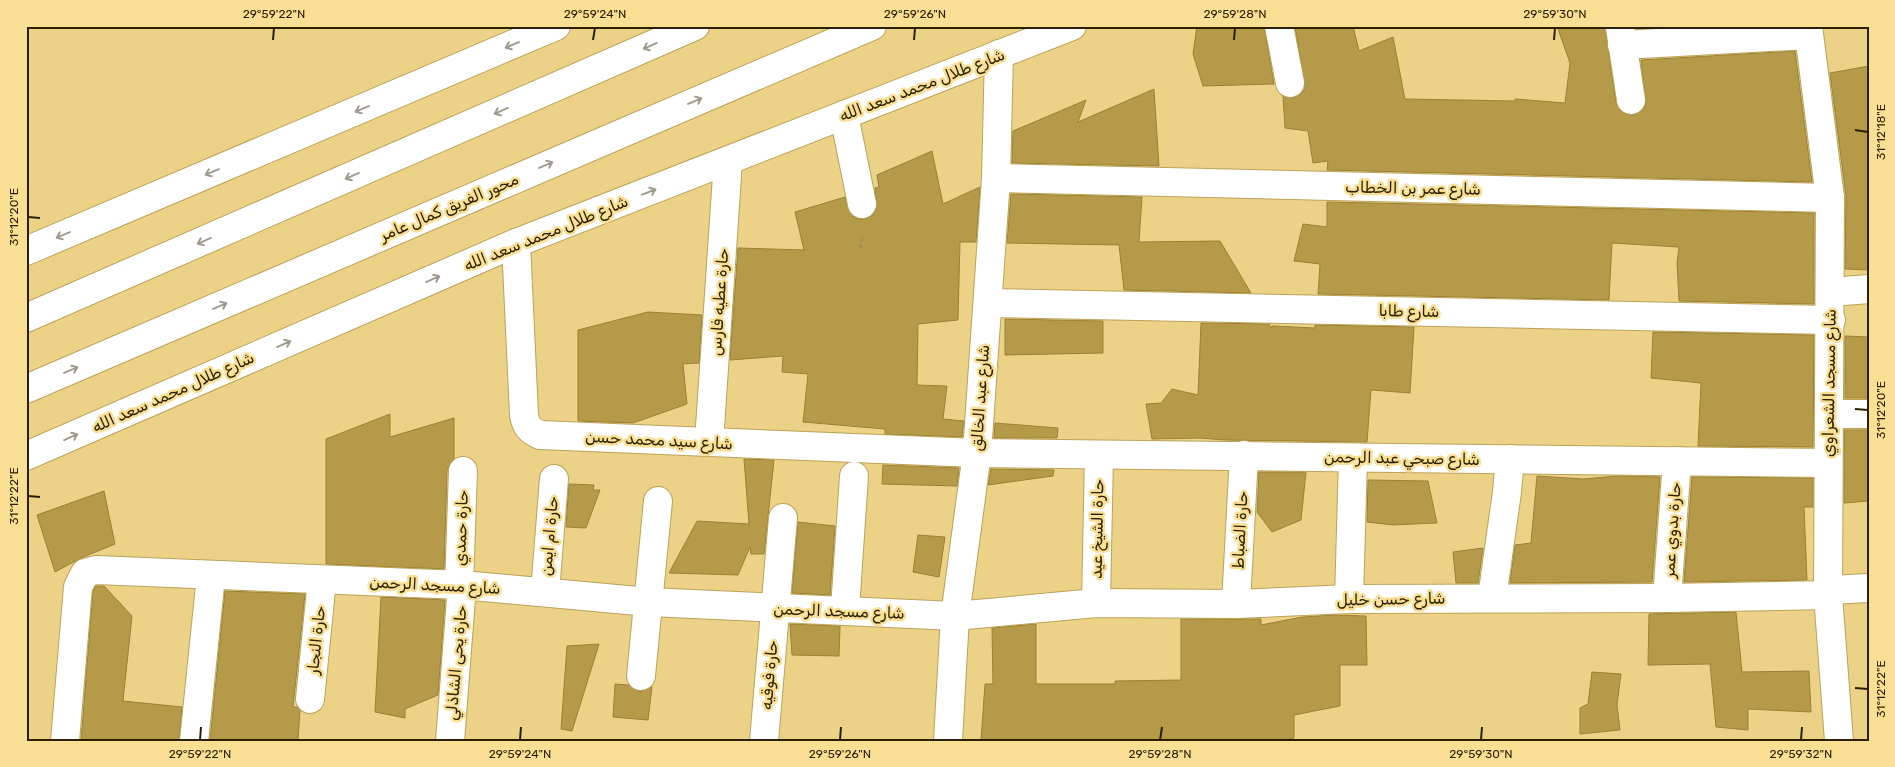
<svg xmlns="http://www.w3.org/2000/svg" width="1895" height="767" font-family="Rubik,'Noto Sans Arabic',sans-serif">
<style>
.building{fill:#b59a4a;stroke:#9a8136}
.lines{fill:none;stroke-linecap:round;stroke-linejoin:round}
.street-casing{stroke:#bca359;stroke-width:30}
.secondary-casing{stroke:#bca359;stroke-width:30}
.highway-casing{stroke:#bca359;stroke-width:30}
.path{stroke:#a28f54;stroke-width:3;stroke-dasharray:4 2.5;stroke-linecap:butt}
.street{stroke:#fff;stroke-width:28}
.secondary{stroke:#fff;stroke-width:28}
.highway{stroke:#fff;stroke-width:28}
.oneway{stroke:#a09b8d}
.ticks{fill:none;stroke:#2b2102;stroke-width:2}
.labels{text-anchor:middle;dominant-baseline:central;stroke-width:5;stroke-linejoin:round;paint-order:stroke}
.street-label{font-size:16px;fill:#2b2102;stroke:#f9df93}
.neatline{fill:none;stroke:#2b2102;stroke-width:2}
.ticks-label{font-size:12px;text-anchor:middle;fill:#2b2102}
</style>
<rect width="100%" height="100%" fill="#ecd287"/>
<g class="building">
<path d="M1197 26H1264L1274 84 1203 86 1193 54Z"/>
<path d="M1295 26H1353L1359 51 1393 37 1405 99 1515 101V99L1565 103 1570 63 1557 26H1605L1616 103 1619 109 1625 114 1633 115 1640 112 1646 105 1641 60 1795 51 1812 182 1327 170 1328 161 1313 163 1308 131 1285 128 1283 96 1293 98 1301 94 1305 88Z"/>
<path d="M1869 66V270L1845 269 1846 196 1830 73Z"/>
<path d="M1154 89 1159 166 1012 163 1013 131 1086 100 1078 122Z"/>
<path d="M932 151 943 204 980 187 976 242H960L958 320 918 324 917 385 947 386 943 419 964 421 962 437 885 434V429L803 422 808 374 782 372 783 356 730 360 738 248 804 250 795 212 845 197 851 215 858 219H866L873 215 877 208 875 188 879 187 877 175Z"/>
<path d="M1011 194 1142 197 1139 242 1220 241 1251 293 1124 290 1119 245 1007 243Z"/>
<path d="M1327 202 1814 213V304L1679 301 1677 263 1679 247 1612 243 1609 300 1318 294 1320 264 1294 261 1303 224 1327 227Z"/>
<path d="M648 312 702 315 699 363 683 364 687 404 633 423 578 421V330Z"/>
<path d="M1005 319 1103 321V353L1005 355Z"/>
<path d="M1201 323 1269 324 1272 328V326L1315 328V325L1414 327 1410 393 1371 390 1367 442 1225 440 1200 438 1152 439 1146 404 1161 403 1172 389 1198 395Z"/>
<path d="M1653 332 1814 335 1813 447 1698 446 1701 383 1651 378Z"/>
<path d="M1845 336 1869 337V398H1845Z"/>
<path d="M390 414V437L454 418V459L447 470 444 569 326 564V439Z"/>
<path d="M995 423 1058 428 1057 438H994Z"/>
<path d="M1844 430H1869V501L1844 503Z"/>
<path d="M744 459 774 460 764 554H751L750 547 738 575 669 573 697 521 749 524Z"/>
<path d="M883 465 959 468 957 486 882 484Z"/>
<path d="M991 469 1054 470 1053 476 988 485Z"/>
<path d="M1259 472H1306L1301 520 1272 532 1257 512Z"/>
<path d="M1537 476 1583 479 1617 476 1660 477 1652 582 1510 583 1515 545 1531 543Z"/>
<path d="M1692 477 1813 478V507H1804L1807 580 1684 582Z"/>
<path d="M1368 480 1428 481 1437 523 1393 525 1367 522Z"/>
<path d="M569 484 594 485 593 490H600L586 528 566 527Z"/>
<path d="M104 491 115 544 81 558 55 572 37 515Z"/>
<path d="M798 522 835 526 830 595 792 593Z"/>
<path d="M918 535 945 537 939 577 913 572Z"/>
<path d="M1483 548 1478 583H1456L1453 552Z"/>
<path d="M96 586H104L132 616 123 701 182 707 179 741H81L93 591Z"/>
<path d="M225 591 305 594 293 707H297L300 711 298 741H210Z"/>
<path d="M381 597 445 600 438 695 405 709V718L375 712Z"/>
<path d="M1736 612 1742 672 1809 671 1811 712 1748 709V730L1716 727 1710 664 1648 665 1649 614Z"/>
<path d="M1334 615 1366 616 1367 665H1340V706L1294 715V738L1277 741 981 740 985 684H993L992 628 1036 624V684H1115V681L1181 680V619H1261V625L1302 617Z"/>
<path d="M790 624 840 626 839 656 792 655Z"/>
<path d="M599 644 572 731 561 729 567 646Z"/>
<path d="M1592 672 1621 674 1617 705 1620 730 1580 734V708L1588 704Z"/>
<path d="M615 684 629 685 640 692 652 687 648 720 613 717Z"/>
</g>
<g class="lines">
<defs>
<g id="street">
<path d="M1279 26 1290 83"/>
<path d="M1808 26 1830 198 1828 595 1839 741"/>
<path d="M1620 28 1631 100"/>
<path d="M1622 45 1809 35"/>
<path d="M844 115 862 204"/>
<path d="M996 178 1830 198"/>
<path d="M516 243 524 415C526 426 529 430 540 435L977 453 1828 463"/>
<path d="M1831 292 1869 289"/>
<path d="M988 303 1831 320"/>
<path d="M1830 414H1869"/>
<path d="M709 442 728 161"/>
<path d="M459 586 463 471"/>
<path d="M1829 590 1869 588"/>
<path d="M545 592 554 479"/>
<path d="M1492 598 1507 492 1510 459"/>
<path d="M1667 598 1677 461"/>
<path d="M1349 599 1353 458"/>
<path d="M1096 603 1099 455"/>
<path d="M1236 604 1244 455"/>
<path d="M845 609 854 476"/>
<path d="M641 676 658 501"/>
<path d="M310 699 322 580"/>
<path d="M65 741 78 587 85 573 96 570 462 585 649 602 955 616 1096 603 1236 604 1349 599 1667 598 1828 595"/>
<path d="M194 741 211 576"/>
<path d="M450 741 462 585"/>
<path d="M764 741 783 518"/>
<path d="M948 741 955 616 977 453 996 178 999 54"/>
</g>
<g id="secondary">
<path d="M26 251 556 26"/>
<path d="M26 456 516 243 1072 26"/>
</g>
<g id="highway">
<path d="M26 318 695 26"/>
<path d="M26 389 872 26"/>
</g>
</defs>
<use href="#street" class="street-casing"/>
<use href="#secondary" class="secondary-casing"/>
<use href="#highway" class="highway-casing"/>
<path class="path" d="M861 248 862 235"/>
<use href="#street" class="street"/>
<use href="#secondary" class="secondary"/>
<use href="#highway" class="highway"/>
</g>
<defs><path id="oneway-shaft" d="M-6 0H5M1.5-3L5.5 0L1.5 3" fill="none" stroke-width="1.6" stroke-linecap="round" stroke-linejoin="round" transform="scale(1.25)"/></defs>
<g class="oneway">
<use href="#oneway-shaft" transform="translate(512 45) rotate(157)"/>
<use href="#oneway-shaft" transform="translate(650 46) rotate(156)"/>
<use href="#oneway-shaft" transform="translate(695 101) rotate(-23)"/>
<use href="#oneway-shaft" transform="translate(362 109) rotate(157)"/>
<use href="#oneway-shaft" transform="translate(501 111) rotate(156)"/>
<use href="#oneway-shaft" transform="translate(546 165) rotate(-23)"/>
<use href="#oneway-shaft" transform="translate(212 172) rotate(157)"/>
<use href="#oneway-shaft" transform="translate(352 176) rotate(156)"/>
<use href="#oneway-shaft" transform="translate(649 192) rotate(-21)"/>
<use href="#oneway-shaft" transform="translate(63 235) rotate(157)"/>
<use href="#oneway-shaft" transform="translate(204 241) rotate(156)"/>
<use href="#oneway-shaft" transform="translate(433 279) rotate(-24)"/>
<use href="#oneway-shaft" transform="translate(220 306) rotate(-23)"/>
<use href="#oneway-shaft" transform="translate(284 344) rotate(-24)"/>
<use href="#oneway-shaft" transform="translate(71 370) rotate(-23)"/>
<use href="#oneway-shaft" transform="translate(71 437) rotate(-24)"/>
</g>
<path class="ticks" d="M273 40 274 28M593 40 595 28M914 40 915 28M1234 40 1235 28M1554 40 1555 28M1855 130 1868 132M28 217 40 218M1855 409 1868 410M28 496 40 497M1855 688 1868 689M200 740 201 727M520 740 521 727M840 740 841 727M1160 740 1162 727M1481 740 1482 727M1801 740 1802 727"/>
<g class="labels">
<g class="street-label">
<text transform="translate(922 85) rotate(-21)">شارع طلال محمد سعد الله</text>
<text transform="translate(1413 188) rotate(1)">شارع عمر بن الخطاب</text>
<text transform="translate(449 207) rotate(-23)">محور الفريق كمال عامر</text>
<text transform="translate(546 233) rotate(-22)">شارع طلال محمد سعد الله</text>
<text transform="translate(719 302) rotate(-86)">حارة عطيه فارس</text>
<text transform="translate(1409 311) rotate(1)">شارع طابا</text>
<text transform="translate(1829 383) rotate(-89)">شارع مسجد الشعراوي</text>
<text transform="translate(173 392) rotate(-24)">شارع طلال محمد سعد الله</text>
<text transform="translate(980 398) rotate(-86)">شارع عبد الخالق</text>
<text transform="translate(659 440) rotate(3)">شارع سيد محمد حسن</text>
<text transform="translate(1402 458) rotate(1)">شارع صبحي عبد الرحمن</text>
<text transform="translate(461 528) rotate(-88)">حارة حمدي</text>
<text transform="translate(1097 529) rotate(-89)">حارة الشيخ عيد</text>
<text transform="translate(1240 530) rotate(-87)">حارة الضباط</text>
<text transform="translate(1672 530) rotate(-86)">حارة بدوي عمر</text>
<text transform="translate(549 536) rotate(-85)">حارة ام ايمن</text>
<text transform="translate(435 585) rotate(3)">شارع مسجد الرحمن</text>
<text transform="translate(1391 599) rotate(-1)">شارع حسن خليل</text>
<text transform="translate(839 611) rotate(2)">شارع مسجد الرحمن</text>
<text transform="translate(316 640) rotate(-84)">حارة النجار</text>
<text transform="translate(456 663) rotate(-85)">حارة يحى الشاذلي</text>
<text transform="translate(769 675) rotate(-85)">حارة فوقيه</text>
</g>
</g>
<rect width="1895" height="767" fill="none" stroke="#f9df93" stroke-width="55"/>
<rect x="28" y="28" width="1840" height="712" class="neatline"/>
<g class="ticks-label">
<text x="274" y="18">29°59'22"N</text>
<text x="595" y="18">29°59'24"N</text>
<text x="915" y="18">29°59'26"N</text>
<text x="1235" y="18">29°59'28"N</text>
<text x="1555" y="18">29°59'30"N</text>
<text transform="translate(1881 132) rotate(-90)" y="4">31°12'18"E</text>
<text transform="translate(14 217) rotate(-90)" y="4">31°12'20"E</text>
<text transform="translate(1881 410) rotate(-90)" y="4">31°12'20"E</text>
<text transform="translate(14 496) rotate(-90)" y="4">31°12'22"E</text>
<text transform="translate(1881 689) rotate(-90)" y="4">31°12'22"E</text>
<text x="200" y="758">29°59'22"N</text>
<text x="520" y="758">29°59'24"N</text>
<text x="840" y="758">29°59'26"N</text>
<text x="1160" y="758">29°59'28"N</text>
<text x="1481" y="758">29°59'30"N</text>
<text x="1801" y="758">29°59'32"N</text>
</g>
</svg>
